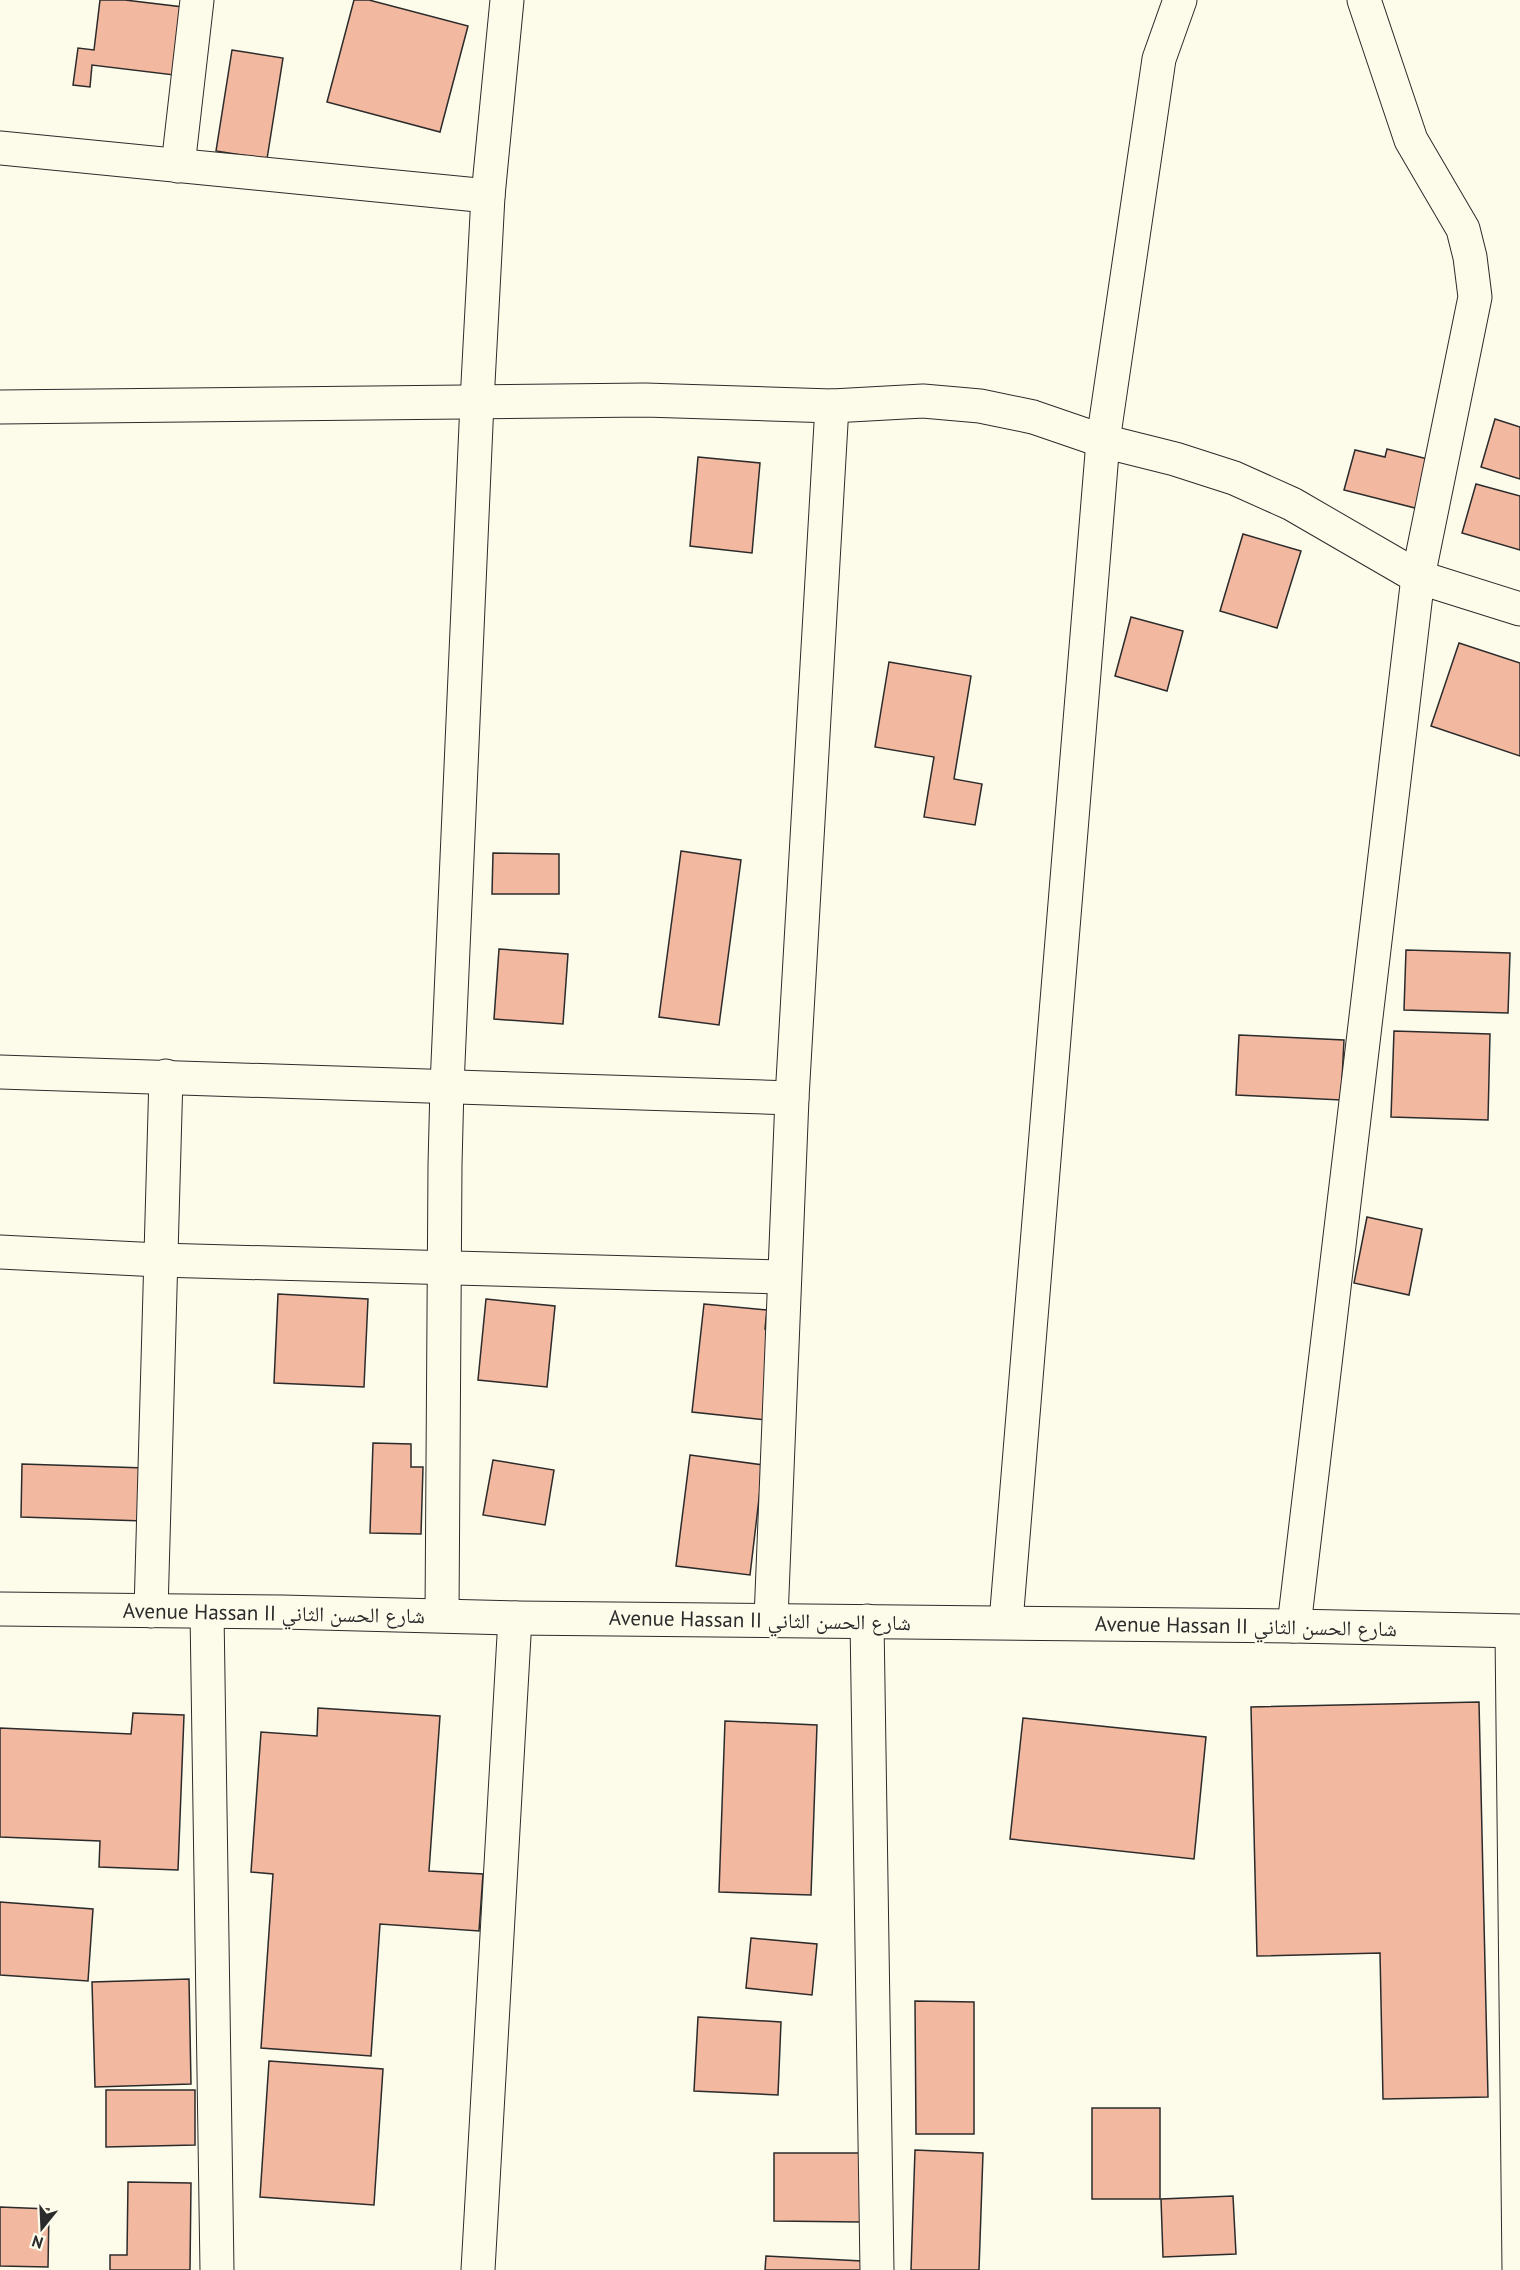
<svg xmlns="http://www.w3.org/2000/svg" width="1520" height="2270" font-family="'PT Sans','Noto Naskh Arabic',sans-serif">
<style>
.building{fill:#f2b8a0;stroke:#2b2b2b;stroke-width:1.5}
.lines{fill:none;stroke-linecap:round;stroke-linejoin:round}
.minor-casing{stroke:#2b2b2b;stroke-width:35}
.major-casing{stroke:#2b2b2b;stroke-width:35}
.minor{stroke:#fdfbea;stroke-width:33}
.major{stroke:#fdfbea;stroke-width:33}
.labels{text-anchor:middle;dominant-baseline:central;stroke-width:4.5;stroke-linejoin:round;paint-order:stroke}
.street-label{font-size:21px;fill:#2b2b2b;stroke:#fdfbea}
</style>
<rect width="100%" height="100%" fill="#fdfbea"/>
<g class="building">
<path d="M100 0H125L183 7 174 75 92 65 90 87 73 85 78 48 94 50Z"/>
<path d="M354 0H369L468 26 440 132 327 102Z"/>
<path d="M232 50 283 58 267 159 216 151Z"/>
<path d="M1495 419 1520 427V479L1481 467Z"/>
<path d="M1387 449 1432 460 1419 509 1344 490 1355 450 1385 457Z"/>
<path d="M698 457 760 463 752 553 690 546Z"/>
<path d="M1476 484 1520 496V550L1462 533Z"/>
<path d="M1243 534 1301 551 1277 628 1220 611Z"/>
<path d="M1131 617 1183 631 1167 691 1115 676Z"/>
<path d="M1459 643 1520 663V756L1431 726Z"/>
<path d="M889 662 971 676 954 779 982 784 975 825 924 817 934 757 875 747Z"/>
<path d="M681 851 741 860 719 1025 659 1017Z"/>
<path d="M493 853 559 854V894H492Z"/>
<path d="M499 949 568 954 563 1024 494 1019Z"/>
<path d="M1406 950 1510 953 1508 1013 1404 1010Z"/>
<path d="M1394 1031 1490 1034 1488 1120 1391 1117Z"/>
<path d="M1239 1035 1344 1040 1341 1100 1236 1095Z"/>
<path d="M1367 1217 1422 1229 1409 1295 1354 1283Z"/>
<path d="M278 1294 368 1299 364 1387 274 1383Z"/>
<path d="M486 1299 555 1306 547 1387 478 1380Z"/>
<path d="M704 1304 767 1310 765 1329H776L766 1420 692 1412Z"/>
<path d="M373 1443 411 1444V1467H423L421 1534 370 1533Z"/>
<path d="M690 1455 763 1465 750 1575 676 1566Z"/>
<path d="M493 1460 554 1470 545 1525 483 1515Z"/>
<path d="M22 1464 145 1468 144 1521 21 1517Z"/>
<path d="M1479 1702 1488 2097 1383 2099 1380 1953 1257 1956 1251 1707Z"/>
<path d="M318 1708 440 1716 429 1871 483 1874 479 1931 380 1924 371 2056 261 2048 273 1874 251 1872 261 1732 317 1736Z"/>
<path d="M133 1713 184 1715 178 1870 99 1867 100 1841 0 1837V1728L131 1734Z"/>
<path d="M1023 1718 1206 1737 1194 1859 1010 1839Z"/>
<path d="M725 1721 817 1725 811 1895 719 1892Z"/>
<path d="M0 1902 93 1909 88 1981 0 1975Z"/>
<path d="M751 1938 817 1944 812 1995 746 1988Z"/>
<path d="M189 1979 191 2084 95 2087 92 1982Z"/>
<path d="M915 2001 974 2002V2134H916Z"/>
<path d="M698 2017 781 2022 778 2095 694 2091Z"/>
<path d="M269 2061 383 2069 374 2205 260 2197Z"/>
<path d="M106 2090H195V2145L106 2147Z"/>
<rect x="1092" y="2108" width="68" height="91"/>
<path d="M915 2150 983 2153 979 2270H911Z"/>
<path d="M774 2153H860V2222L774 2221Z"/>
<path d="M128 2182 191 2183 190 2270H110V2255H127Z"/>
<path d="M1233 2196 1236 2254 1163 2257 1161 2199Z"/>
<path d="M0 2207 49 2209 48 2267 0 2266Z"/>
<path d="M766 2256 862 2261V2270H765Z"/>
</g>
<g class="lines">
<defs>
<g id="minor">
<path d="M0 148 488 196"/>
<path d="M178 166 197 0"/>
<path d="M0 407 645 400 832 406 923 401 980 406 1033 417 1103 441 1159 59 1180 0"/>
<path d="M0 1072 792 1098"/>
<path d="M0 1252 159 1260 784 1277"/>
<path d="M151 1611 166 1076"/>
<path d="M207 1612 217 2270"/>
<path d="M442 1615 445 1165 447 1086 477 402 488 196 507 0"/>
<path d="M771 1619 792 1098 832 406"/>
<path d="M867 1621 877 2270"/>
<path d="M1006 1622 1103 441 1175 459 1234 478 1292 504 1418 577 1520 609"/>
<path d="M1294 1626 1418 577 1475 297 1470 257 1463 229 1411 140 1364 0"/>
<path d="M1512 1632 1519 2270"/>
<path d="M478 2270 515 1618"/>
</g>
<path id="major" d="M0 1609 282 1612 515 1618 1294 1626 1520 1631"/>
</defs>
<use href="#minor" class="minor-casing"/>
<use href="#major" class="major-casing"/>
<use href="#minor" class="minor"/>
<use href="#major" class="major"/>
</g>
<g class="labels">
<g class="street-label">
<text transform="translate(274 1613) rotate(1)">Avenue Hassan II شارع الحسن الثاني</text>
<text transform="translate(760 1620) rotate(1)">Avenue Hassan II شارع الحسن الثاني</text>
<text transform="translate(1246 1626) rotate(1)">Avenue Hassan II شارع الحسن الثاني</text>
</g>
</g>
<g transform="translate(42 2228) rotate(198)" stroke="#fdfbea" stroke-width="4.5" paint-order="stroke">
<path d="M0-4.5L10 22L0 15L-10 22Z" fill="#2b2b2b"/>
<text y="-9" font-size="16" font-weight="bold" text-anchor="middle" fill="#2b2b2b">N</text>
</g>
</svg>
